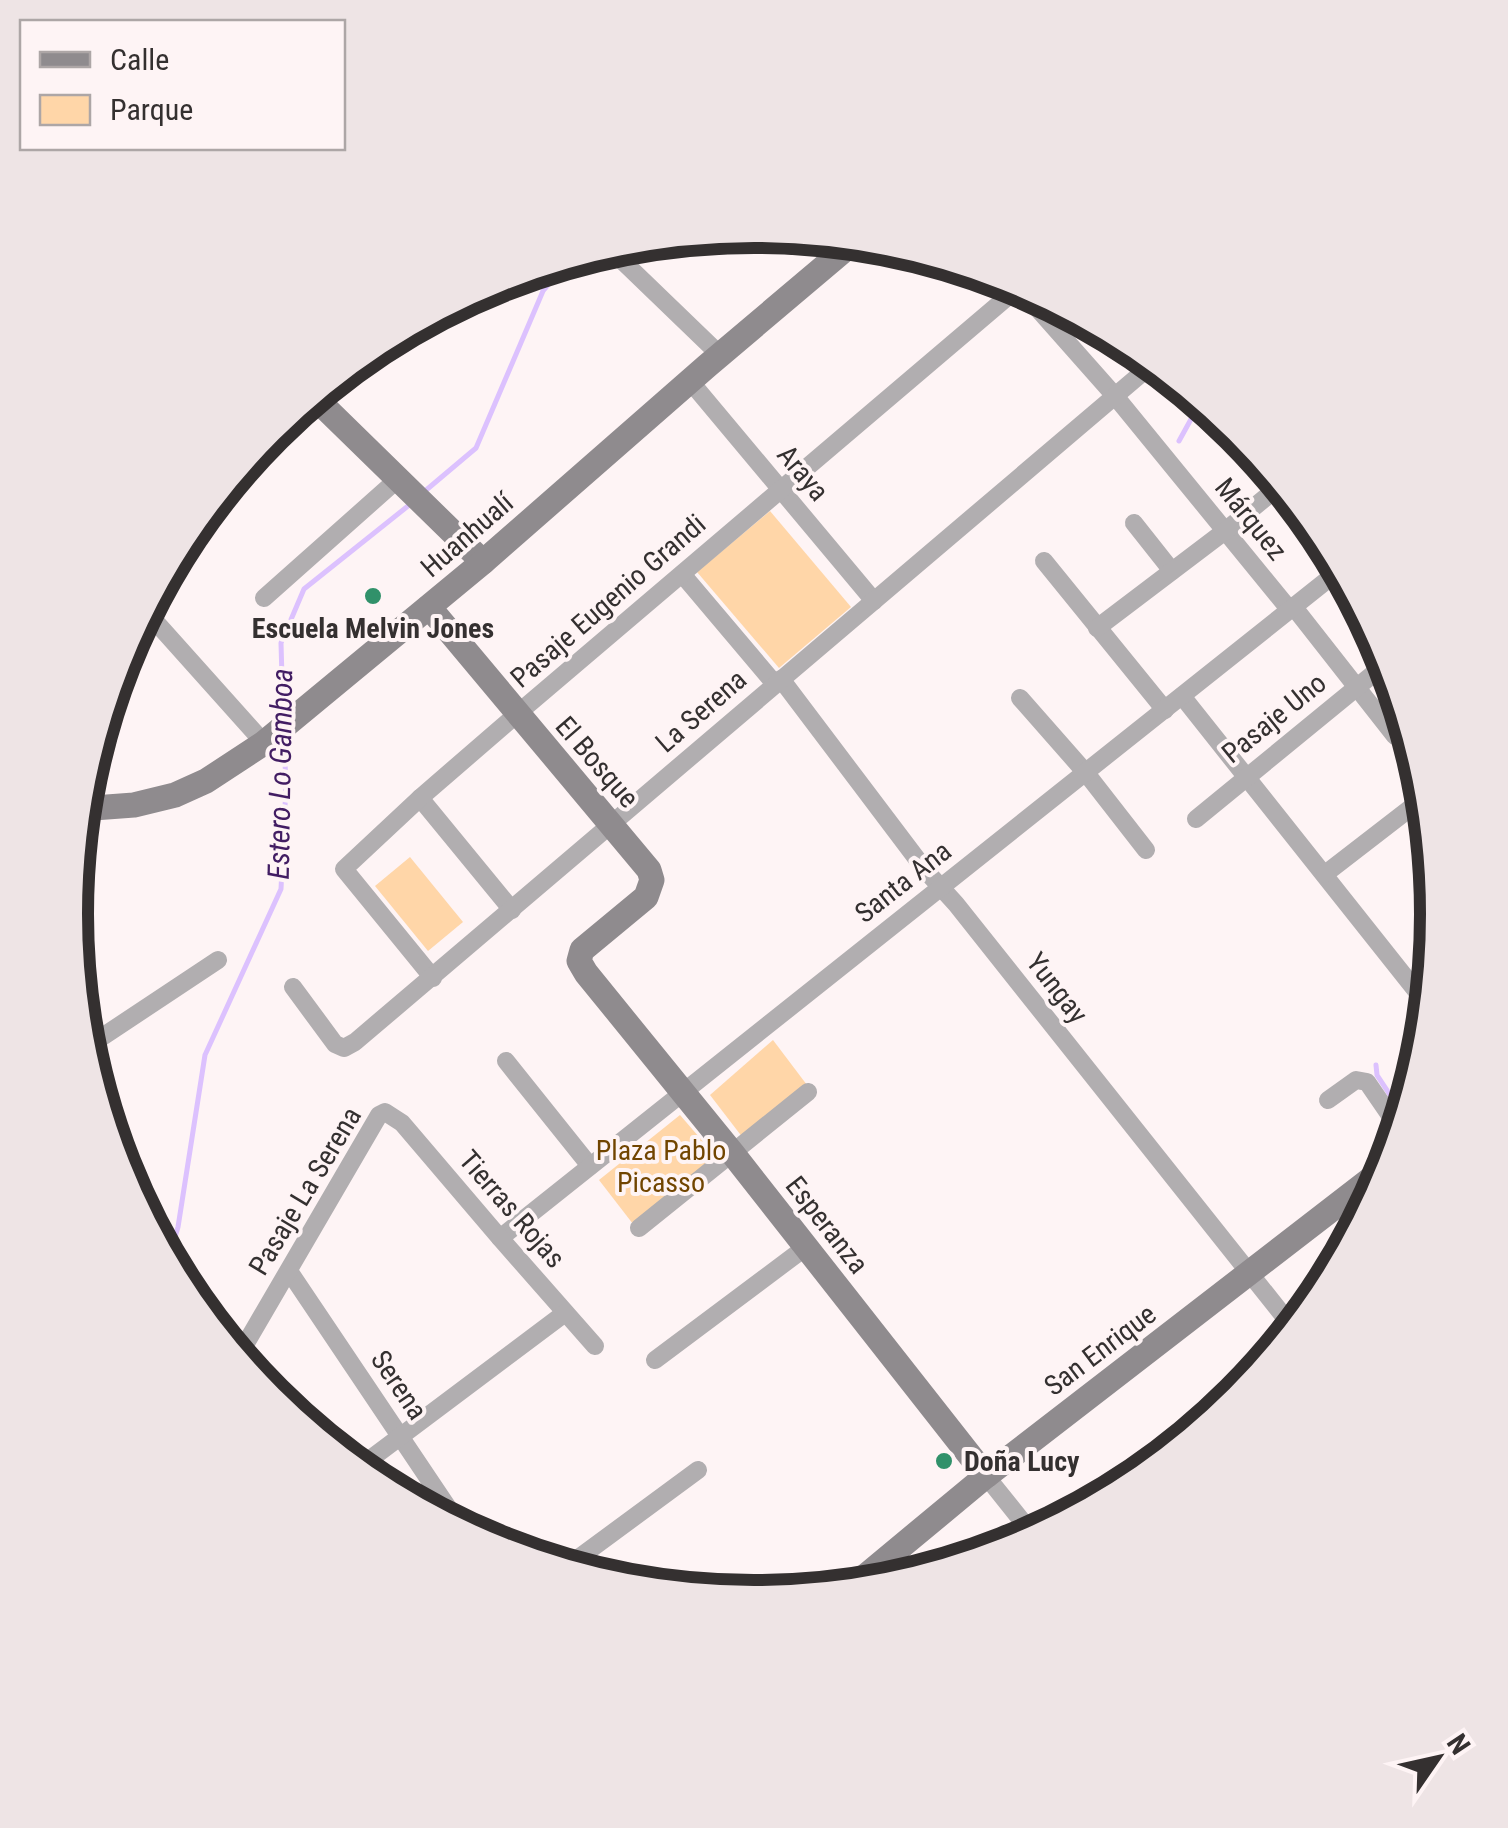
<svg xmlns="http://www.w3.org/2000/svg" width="1508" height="1828" font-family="'Roboto Condensed',sans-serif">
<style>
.green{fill:#ffd6a8}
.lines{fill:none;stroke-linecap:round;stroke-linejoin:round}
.stream{stroke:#dcc1fe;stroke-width:5}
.street{stroke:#b1aeb0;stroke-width:18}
.secondary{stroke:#8f8b8e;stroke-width:25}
.poi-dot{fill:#31916a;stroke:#fef4f5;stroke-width:4}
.labels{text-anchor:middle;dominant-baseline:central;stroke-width:8;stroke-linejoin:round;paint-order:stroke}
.street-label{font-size:28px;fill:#343030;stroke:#fef4f5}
.poi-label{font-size:28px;font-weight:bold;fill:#343030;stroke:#fef4f5}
.park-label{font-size:28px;fill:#714500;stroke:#fef4f5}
.water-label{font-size:30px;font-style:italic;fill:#421d63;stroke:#fef4f5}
.rim{fill:none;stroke:#343030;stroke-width:12}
</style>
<rect width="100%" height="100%" fill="#fef4f5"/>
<g class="green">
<path d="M770 511 851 607 779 668 697 572Z"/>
<path d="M410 857 463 922 428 951 375 886Z"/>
<path d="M773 1040 807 1085 743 1138 710 1095Z"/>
<path d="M680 1115 718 1159 633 1224 599 1180Z"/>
</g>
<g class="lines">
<g class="stream">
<path d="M1179 441 1201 401"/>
<path d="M425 491 476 448 543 291 571 258"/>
<path d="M283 713 281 643 304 589 413 502"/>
<path d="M1376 1065 1377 1075 1404 1116"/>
<path d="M168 1261 178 1227 205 1055 281 889 286 786 284 739"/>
</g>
<g class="street">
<path d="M608 247 720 355"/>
<path d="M1014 282 1115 396 1289 609"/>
<path d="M690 381 874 601"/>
<path d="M1134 523 1172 571"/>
<path d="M1044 561 1165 710"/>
<path d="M682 574 775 684"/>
<path d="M264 598 399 478"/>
<path d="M1293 606 1395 736"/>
<path d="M145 610 264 743"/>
<path d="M1097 628 1225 531 1282 484"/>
<path d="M781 679 926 871 956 904 1294 1329"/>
<path d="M1182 696 1429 1007"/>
<path d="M1020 698 1086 773 1146 850"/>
<path d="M420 798 512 910"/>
<path d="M1196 819 1389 661"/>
<path d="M1325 874 1426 796"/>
<path d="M433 978 344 869 420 798 517 714 1019 287"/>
<path d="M293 987 335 1044 344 1048 355 1042 1155 362"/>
<path d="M84 1049 218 960"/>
<path d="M506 1061 590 1166"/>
<path d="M1328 1100 1356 1080 1367 1082 1400 1130"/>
<path d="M639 1228 808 1092"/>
<path d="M500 1238 1341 569"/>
<path d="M289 1271 463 1530"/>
<path d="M242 1350 379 1115 385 1112 402 1123 500 1238 595 1346"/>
<path d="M655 1360 806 1247"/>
<path d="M357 1469 565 1313"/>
<path d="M986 1476 1034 1536"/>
<path d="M565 1568 698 1470"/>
</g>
<g class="secondary">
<path d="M313 396 483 562"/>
<path d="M429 607 649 870 652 880 646 897 582 950 579 961 586 973 733 1154 986 1476"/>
<path d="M80 809 134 805 175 795 206 781 264 743 483 562 707 366 856 240"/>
<path d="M851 1588 986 1476 1389 1165"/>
</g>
</g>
<g class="poi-dot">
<circle cx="373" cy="596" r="10"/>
<circle cx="944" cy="1461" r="10"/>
</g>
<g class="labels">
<g class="street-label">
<text transform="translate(803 473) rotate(50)">Araya</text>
<text transform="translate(1251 519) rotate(51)">Márquez</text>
<text transform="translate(467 535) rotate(-41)">Huanhualí</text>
<text transform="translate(608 601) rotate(-41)">Pasaje Eugenio Grandi</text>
<text transform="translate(701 711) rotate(-41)">La Serena</text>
<text transform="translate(1274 718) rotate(-39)">Pasaje Uno</text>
<text transform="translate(597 762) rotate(49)">El Bosque</text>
<text transform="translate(903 882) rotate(-38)">Santa Ana</text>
<text transform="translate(1057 988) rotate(52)">Yungay</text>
<text transform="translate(305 1191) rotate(-59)">Pasaje La Serena</text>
<text transform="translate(512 1209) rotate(49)">Tierras Rojas</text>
<text transform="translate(827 1225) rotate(52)">Esperanza</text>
<text transform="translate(1100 1350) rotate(-37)">San Enrique</text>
<text transform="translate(399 1385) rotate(56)">Serena</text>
</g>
<g class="poi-label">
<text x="373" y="628">Escuela Melvin Jones</text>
<text x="964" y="1461" text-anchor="start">Doña Lucy</text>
</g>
<g class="park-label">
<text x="661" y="1150">Plaza Pablo<tspan x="661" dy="32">Picasso</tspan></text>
</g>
<g class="water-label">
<text transform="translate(280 774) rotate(-89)">Estero Lo Gamboa</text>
</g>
</g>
<path d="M0 0H1508V1828H0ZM88 914a666 666 0 1 1 1332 0a666 666 0 1 1-1332 0Z" fill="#eee4e5" fill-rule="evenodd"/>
<path class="rim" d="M88 914a666 666 0 1 1 1332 0a666 666 0 1 1-1332 0Z"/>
<rect x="20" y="20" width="325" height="130" fill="#fef4f5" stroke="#ada6a6" stroke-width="2.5"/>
<rect x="40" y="52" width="50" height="15" fill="#8f8b8e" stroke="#ada6a6" stroke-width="2.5"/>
<text x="110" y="70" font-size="30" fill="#343030">Calle</text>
<rect x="40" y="95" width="50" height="30" fill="#ffd6a8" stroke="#ada6a6" stroke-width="2.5"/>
<text x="110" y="120" font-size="30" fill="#343030">Parque</text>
<g transform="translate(1438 1758) rotate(56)" stroke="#fef4f5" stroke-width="8" paint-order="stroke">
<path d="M0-8L18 38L0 25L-18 38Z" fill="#343030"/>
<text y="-15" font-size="28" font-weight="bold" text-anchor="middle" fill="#343030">N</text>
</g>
</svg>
